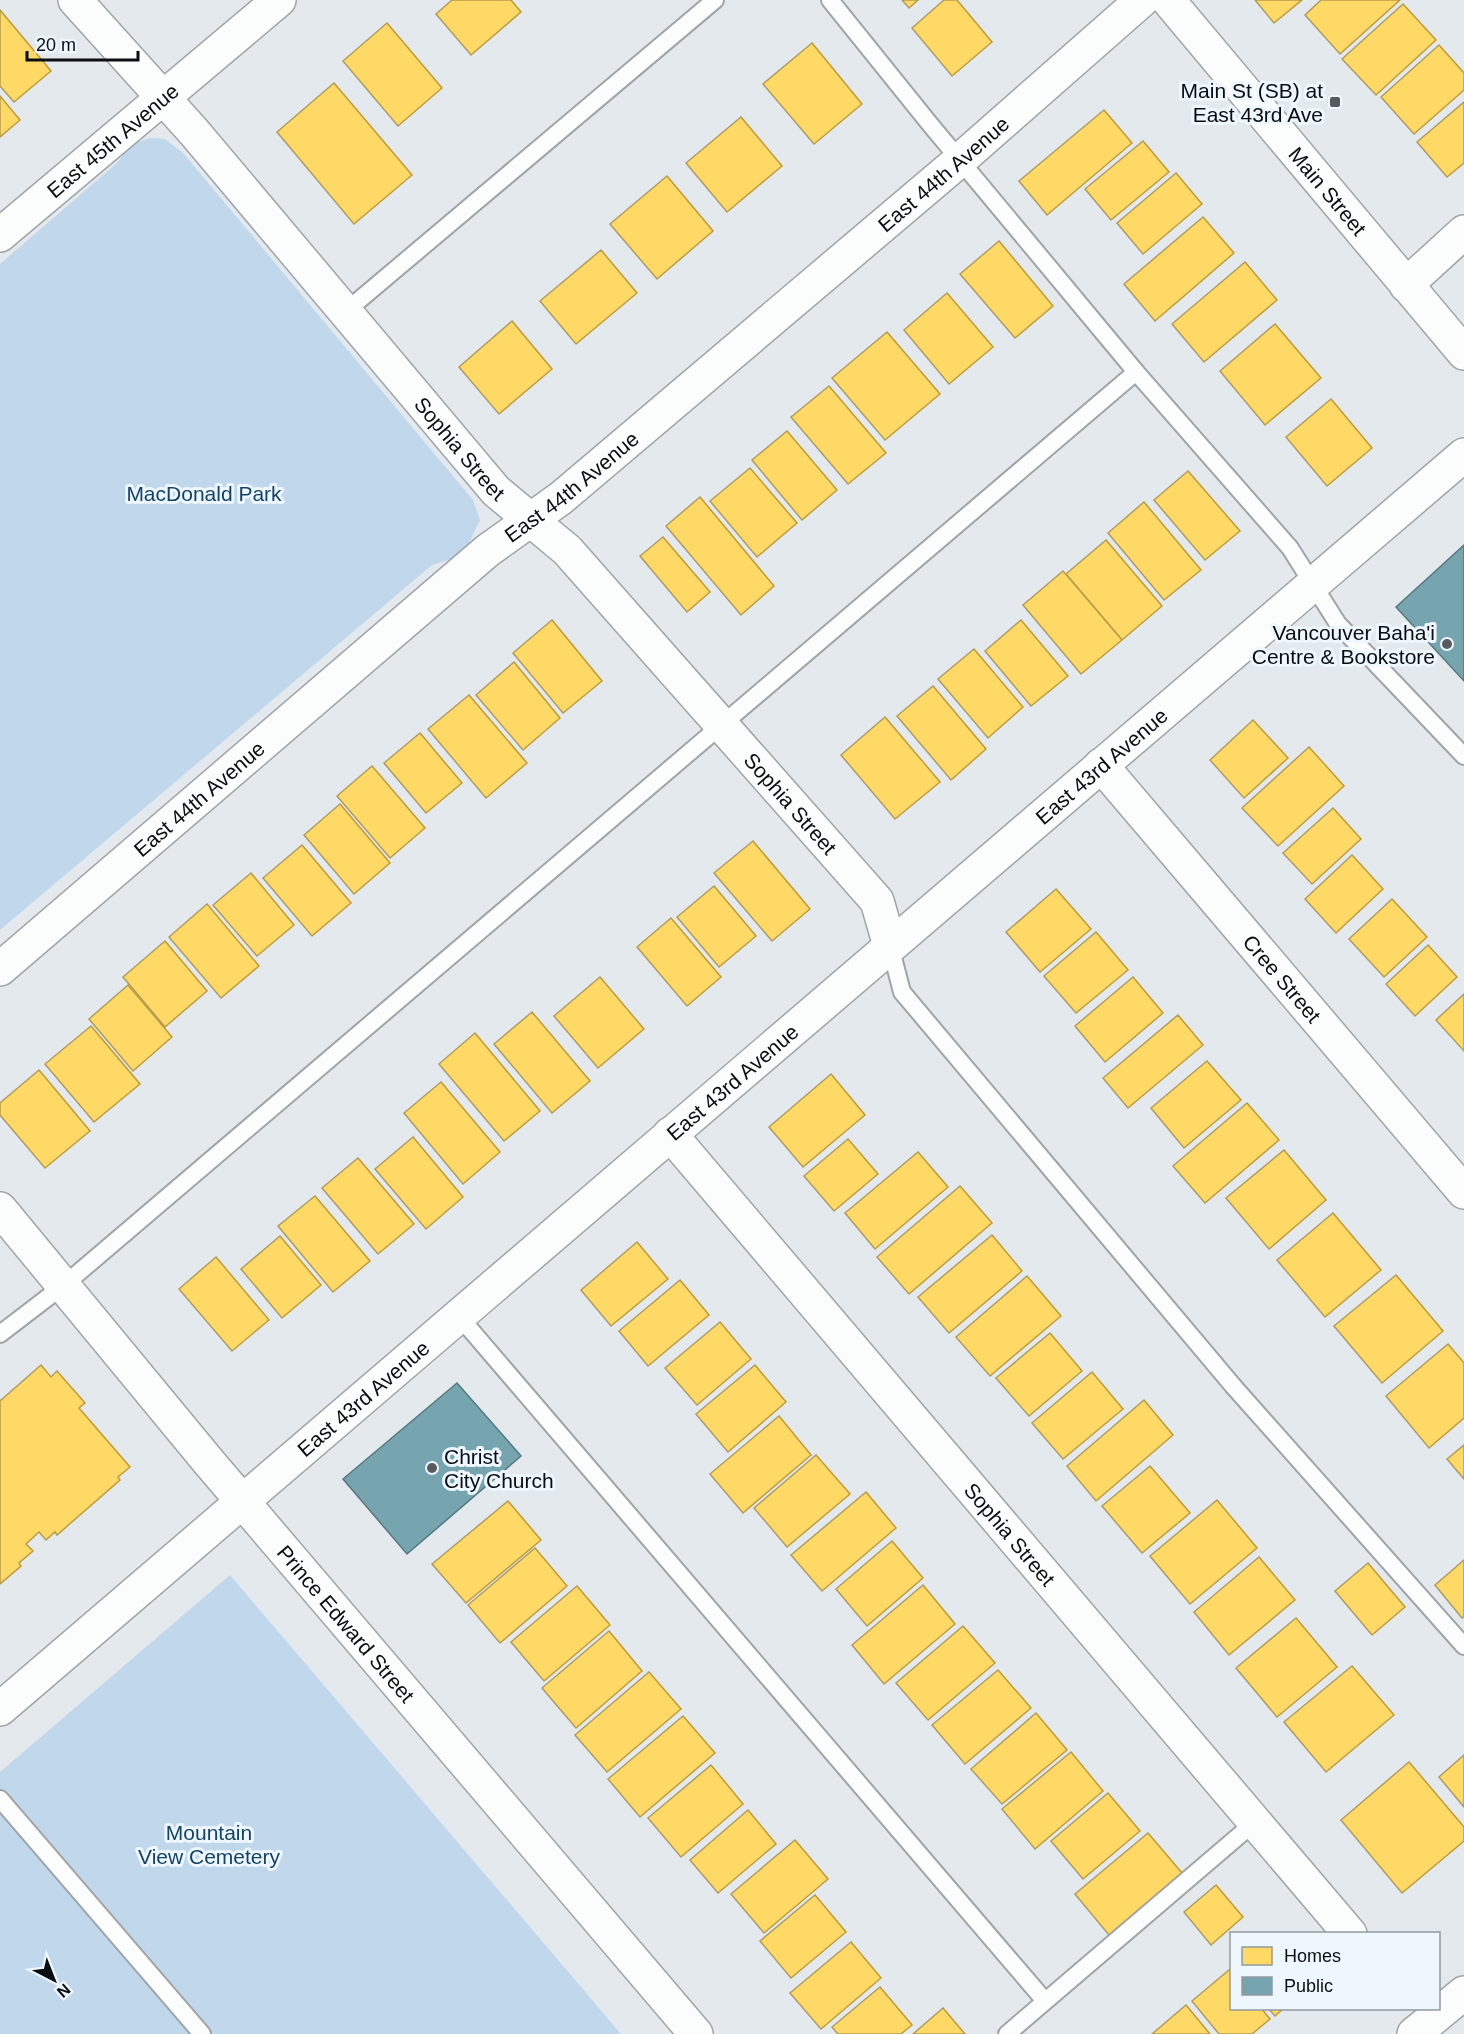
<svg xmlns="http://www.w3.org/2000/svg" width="1464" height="2034" font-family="Arial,sans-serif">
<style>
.green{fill:#c0d7ec}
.homes{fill:#ffd966;stroke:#b69c4c;stroke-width:1.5}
.public{fill:#76a5af;stroke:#567880;stroke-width:1.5}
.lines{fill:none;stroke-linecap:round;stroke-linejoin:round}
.service-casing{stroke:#a0a4a8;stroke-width:20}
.minor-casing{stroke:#a0a4a8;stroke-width:36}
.secondary-casing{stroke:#a0a4a8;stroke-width:36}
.service{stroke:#fbfcfc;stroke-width:16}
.minor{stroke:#fbfcfc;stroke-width:33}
.secondary{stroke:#fbfcfc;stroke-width:33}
.poi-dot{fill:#575b5e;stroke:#eef6fe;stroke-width:2}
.labels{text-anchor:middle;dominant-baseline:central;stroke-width:6;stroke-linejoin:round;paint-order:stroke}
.poi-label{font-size:21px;fill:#0b0e11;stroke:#eef6fe;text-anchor:end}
.street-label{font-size:21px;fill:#0b0e11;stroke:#eef6fe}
.park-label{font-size:21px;fill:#144366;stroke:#eef6fe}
</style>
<rect width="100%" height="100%" fill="#e4e9ee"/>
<g class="green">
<path d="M152 138 165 139 183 153 473 500 480 520 468 545 452 559 432 565 0 930V264L117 163C128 149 134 141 152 138Z"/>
<path d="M230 1575 621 2034H0V1772Z"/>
</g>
<g class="homes">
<path d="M452 0H511L521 12 471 55 436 14Z"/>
<path d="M902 0H918L909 8Z"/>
<path d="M944 0H957L992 42 952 76 912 28Z"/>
<path d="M1255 0H1302L1274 23Z"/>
<path d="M1321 0H1400L1340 54 1305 15Z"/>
<path d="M1403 4 1436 40 1376 95 1342 59Z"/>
<path d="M0 10 51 71 14 102 0 86Z"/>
<path d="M387 23 442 88 398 126 343 61Z"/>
<path d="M812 43 862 104 814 144 763 84Z"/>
<path d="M1439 45 1464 73V90L1414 134 1381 97Z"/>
<path d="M334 83 412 175 354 224 277 132Z"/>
<path d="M0 96 20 120 0 137Z"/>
<path d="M1464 102V163L1447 177 1417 142Z"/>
<path d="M1104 110 1132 143 1047 215 1019 181Z"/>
<path d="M741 117 782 166 727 212 686 163Z"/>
<path d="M1143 141 1169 172 1111 220 1085 189Z"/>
<path d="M1176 173 1202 204 1143 254 1117 223Z"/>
<path d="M667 176 713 231 657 279 610 224Z"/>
<path d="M1203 217 1234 253 1155 321 1124 284Z"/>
<path d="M999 241 1053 306 1015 338 960 274Z"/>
<path d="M601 250 637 293 576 344 540 301Z"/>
<path d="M1245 262 1277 300 1204 362 1172 324Z"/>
<path d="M947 293 993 347 949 384 904 330Z"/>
<path d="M512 321 552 369 499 414 459 367Z"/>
<path d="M1275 324 1321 378 1265 425 1220 371Z"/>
<path d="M887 332 940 394 885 440 832 378Z"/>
<path d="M829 386 886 453 848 484 791 417Z"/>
<path d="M1331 399 1372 448 1327 486 1286 437Z"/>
<path d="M787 431 837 490 802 520 752 460Z"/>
<path d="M750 468 797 523 757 557 710 501Z"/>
<path d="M1188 471 1240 531 1205 560 1154 500Z"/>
<path d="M700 497 774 586 741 615 666 526Z"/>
<path d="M1144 502 1201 570 1164 600 1108 533Z"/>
<path d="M663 537 710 592 687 612 640 556Z"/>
<path d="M1106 540 1162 606 1122 640 1066 574Z"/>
<path d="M1063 571 1122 640 1081 674 1023 605Z"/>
<path d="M552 620 602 681 563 713 513 653Z"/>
<path d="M1021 620 1068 676 1031 706 985 651Z"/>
<path d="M974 649 1023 707 988 738 938 679Z"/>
<path d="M514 662 560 718 523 750 476 695Z"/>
<path d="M933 686 986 749 951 780 897 716Z"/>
<path d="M469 695 527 763 486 798 428 729Z"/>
<path d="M885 717 940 782 895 819 841 755Z"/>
<path d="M1253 720 1288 758 1244 798 1210 760Z"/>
<path d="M420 733 462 783 426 813 384 763Z"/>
<path d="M1309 747 1344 786 1278 846 1242 808Z"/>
<path d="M372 766 425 828 390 858 337 796Z"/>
<path d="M340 804 390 863 354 894 304 835Z"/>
<path d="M1333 808 1361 839 1312 884 1283 853Z"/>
<path d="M753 841 810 909 772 941 714 873Z"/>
<path d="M302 845 351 903 312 936 263 878Z"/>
<path d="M1352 855 1383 889 1336 933 1305 899Z"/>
<path d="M251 873 294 925 257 956 213 905Z"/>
<path d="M714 886 756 936 719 967 677 917Z"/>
<path d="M1056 889 1091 929 1040 972 1006 932Z"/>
<path d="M1392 899 1427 937 1384 977 1349 939Z"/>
<path d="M207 904 259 966 221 998 169 937Z"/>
<path d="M671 918 721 977 687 1006 637 947Z"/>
<path d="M1096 932 1128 970 1076 1013 1044 976Z"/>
<path d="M165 941 207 991 165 1027 123 977Z"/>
<path d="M1428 945 1457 977 1415 1016 1386 984Z"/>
<path d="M600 977 644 1029 598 1068 554 1016Z"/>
<path d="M1133 977 1163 1013 1105 1062 1075 1026Z"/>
<path d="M128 985 172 1037 133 1071 89 1019Z"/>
<path d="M1464 994V1051L1436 1020Z"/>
<path d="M532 1012 590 1081 552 1113 494 1044Z"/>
<path d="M1178 1015 1203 1045 1128 1108 1103 1078Z"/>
<path d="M91 1026 140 1084 94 1122 45 1064Z"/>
<path d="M475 1033 540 1111 504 1141 439 1064Z"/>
<path d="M1207 1061 1241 1100 1184 1148 1151 1108Z"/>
<path d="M39 1070 90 1131 45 1168 0 1115V1103Z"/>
<path d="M831 1074 865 1115 803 1167 769 1127Z"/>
<path d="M441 1082 500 1152 463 1184 404 1113Z"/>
<path d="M1247 1103 1279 1140 1205 1203 1173 1166Z"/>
<path d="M413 1137 463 1197 426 1229 375 1169Z"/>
<path d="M848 1139 878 1174 834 1211 804 1176Z"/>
<path d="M1284 1150 1326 1200 1269 1249 1226 1198Z"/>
<path d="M918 1152 948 1187 875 1249 845 1213Z"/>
<path d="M358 1158 414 1224 378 1254 322 1188Z"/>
<path d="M960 1186 992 1223 909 1294 877 1257Z"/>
<path d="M315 1196 370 1261 333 1292 278 1226Z"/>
<path d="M1333 1213 1381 1270 1325 1317 1277 1260Z"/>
<path d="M992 1235 1022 1271 949 1333 918 1297Z"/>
<path d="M280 1236 321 1285 282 1318 241 1269Z"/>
<path d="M637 1242 668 1279 611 1326 581 1290Z"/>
<path d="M216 1257 269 1320 232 1351 179 1289Z"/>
<path d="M1396 1275 1443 1331 1382 1383 1334 1326Z"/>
<path d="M1027 1276 1061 1316 990 1376 956 1337Z"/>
<path d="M680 1280 709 1315 648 1366 619 1331Z"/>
<path d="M720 1322 751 1359 697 1405 665 1368Z"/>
<path d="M1050 1333 1082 1371 1029 1416 996 1378Z"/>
<path d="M1448 1344 1464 1363V1418L1429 1448 1386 1396Z"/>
<path d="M41 1365 51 1377 57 1371 85 1403 79 1408 130 1467 118 1477 120 1480 57 1535 55 1532 46 1540 39 1532 26 1544 33 1551 19 1563 21 1566 0 1584V1401Z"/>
<path d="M755 1365 786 1402 728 1452 696 1414Z"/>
<path d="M1092 1372 1123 1409 1063 1459 1032 1423Z"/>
<path d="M1144 1400 1173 1435 1096 1501 1067 1466Z"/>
<path d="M779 1416 811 1455 743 1513 710 1474Z"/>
<path d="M1464 1445V1479L1447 1459Z"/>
<path d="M816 1455 850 1494 787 1547 754 1508Z"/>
<path d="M1150 1466 1190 1513 1142 1553 1102 1506Z"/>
<path d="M866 1492 896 1528 822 1591 791 1555Z"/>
<path d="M1217 1500 1257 1548 1190 1604 1150 1556Z"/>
<path d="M508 1501 541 1540 466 1603 432 1564Z"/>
<path d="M892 1541 923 1578 867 1626 836 1589Z"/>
<path d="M535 1548 567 1586 500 1643 468 1605Z"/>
<path d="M1259 1557 1295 1600 1229 1655 1194 1612Z"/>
<path d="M1464 1560V1617L1462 1618 1435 1585Z"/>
<path d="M1368 1563 1405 1607 1372 1635 1335 1591Z"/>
<path d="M923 1585 955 1624 884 1684 852 1645Z"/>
<path d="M577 1586 610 1625 544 1681 511 1642Z"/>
<path d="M1296 1618 1337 1667 1277 1717 1236 1668Z"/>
<path d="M963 1626 995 1663 928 1720 896 1683Z"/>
<path d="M609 1631 642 1671 576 1728 542 1688Z"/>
<path d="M1352 1666 1394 1715 1326 1772 1284 1722Z"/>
<path d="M998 1670 1031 1708 965 1764 932 1725Z"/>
<path d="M649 1672 681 1709 607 1772 575 1735Z"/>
<path d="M1036 1713 1067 1750 1002 1804 971 1769Z"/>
<path d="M683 1716 715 1753 640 1817 608 1779Z"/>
<path d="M1071 1752 1103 1791 1035 1849 1002 1809Z"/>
<path d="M1464 1755V1807L1439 1777Z"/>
<path d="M1409 1762 1464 1827V1841L1402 1893 1341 1820Z"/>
<path d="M711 1765 743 1804 681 1857 648 1818Z"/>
<path d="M1108 1793 1140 1831 1083 1879 1051 1841Z"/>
<path d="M748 1810 776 1844 718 1893 690 1860Z"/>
<path d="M1148 1833 1182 1873 1109 1935 1075 1894Z"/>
<path d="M795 1840 828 1879 764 1933 731 1894Z"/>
<path d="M1216 1885 1243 1917 1211 1945 1184 1912Z"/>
<path d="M815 1895 846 1932 791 1978 760 1941Z"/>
<path d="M851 1942 881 1978 821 2029 790 1993Z"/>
<path d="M1229 1970 1232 1973V2008H1261L1270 2019 1252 2034H1219L1192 2001Z"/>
<path d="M880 1987 912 2025 901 2034H838L832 2027Z"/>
<path d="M1186 2005 1210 2034H1152Z"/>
<path d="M943 2008 965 2034H913Z"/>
<path d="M1268 2008H1284L1275 2016Z"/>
</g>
<g class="public">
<path d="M1464 545V681L1396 607Z"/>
<path d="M457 1383 521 1456 407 1554 343 1479Z"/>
</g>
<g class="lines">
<defs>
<g id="service">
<path d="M830 0 929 123 1136 372 1290 548 1338 624 1464 756"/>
<path d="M345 312 715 0"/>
<path d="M890 946 902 992 1234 1387 1464 1646"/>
<path d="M458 1315 1045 2001"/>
<path d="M0 1334 64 1285 1136 372"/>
<path d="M0 1799 202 2034"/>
<path d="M1007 2034 1255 1822"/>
</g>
<g id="minor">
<path id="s1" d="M75 0 194 132 496 491 567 550 877 901 890 946"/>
<path id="s2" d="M0 235 279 0"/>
<path d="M1406 285 1464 232"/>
<path id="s3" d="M1101 765 1464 1192"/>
<path id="s4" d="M0 969 487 551 561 498 960 160 1142 0"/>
<path id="s5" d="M670 1134 1350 1934"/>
<path id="s6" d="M0 1209 208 1461 696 2034"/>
<path id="s7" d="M0 1709 1464 455"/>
</g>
<g id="secondary">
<path id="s8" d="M1168 0 1464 353"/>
<path d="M1414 2034 1464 1993"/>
</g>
</defs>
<use href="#service" class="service-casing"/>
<use href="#minor" class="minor-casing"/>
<use href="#secondary" class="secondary-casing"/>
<use href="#service" class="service"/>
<use href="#minor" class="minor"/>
<use href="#secondary" class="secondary"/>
</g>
<g class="poi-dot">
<rect x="1329" y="96" width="12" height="12" rx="3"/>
<circle cx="1447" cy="644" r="6"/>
<circle cx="432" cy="1468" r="6"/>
</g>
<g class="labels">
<g class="poi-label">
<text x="1323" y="90">Main St (SB) at<tspan x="1323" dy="24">East 43rd Ave</tspan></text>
<text x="1435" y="632">Vancouver Baha'i<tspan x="1435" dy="24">Centre &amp; Bookstore</tspan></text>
<text x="444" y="1456" text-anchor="start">Christ<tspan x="444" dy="24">City Church</tspan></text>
</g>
<g class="street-label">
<text stroke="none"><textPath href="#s2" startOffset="147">East 45th Avenue</textPath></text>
<text stroke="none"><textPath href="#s4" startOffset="1234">East 44th Avenue</textPath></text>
<text stroke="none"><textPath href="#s8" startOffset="249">Main Street</textPath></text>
<text stroke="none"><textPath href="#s1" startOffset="591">Sophia Street</textPath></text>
<text stroke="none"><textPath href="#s4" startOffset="748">East 44th Avenue</textPath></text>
<text stroke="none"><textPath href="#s7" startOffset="1450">East 43rd Avenue</textPath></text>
<text stroke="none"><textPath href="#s4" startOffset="262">East 44th Avenue</textPath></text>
<text stroke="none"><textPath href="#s1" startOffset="1077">Sophia Street</textPath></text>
<text stroke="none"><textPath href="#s3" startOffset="280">Cree Street</textPath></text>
<text stroke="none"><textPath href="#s7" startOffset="964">East 43rd Avenue</textPath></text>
<text stroke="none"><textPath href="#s7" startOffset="478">East 43rd Avenue</textPath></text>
<text stroke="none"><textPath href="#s5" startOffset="525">Sophia Street</textPath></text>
<text stroke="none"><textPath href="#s6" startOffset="540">Prince Edward Street</textPath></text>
</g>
<g class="park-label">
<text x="204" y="493">MacDonald Park</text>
<text x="209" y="1832">Mountain<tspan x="209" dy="24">View Cemetery</tspan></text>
</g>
</g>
<rect x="1230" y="1932" width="210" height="78" fill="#eef6fe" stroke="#93999f" stroke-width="1.5"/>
<rect x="1242" y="1947" width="30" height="18" fill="#ffd966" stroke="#93999f" stroke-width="1.5"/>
<text x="1284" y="1962" font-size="18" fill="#0b0e11">Homes</text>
<rect x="1242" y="1977" width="30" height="18" fill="#76a5af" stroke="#93999f" stroke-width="1.5"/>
<text x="1284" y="1992" font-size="18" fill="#0b0e11">Public</text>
<g transform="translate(54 1980) rotate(138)" stroke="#eef6fe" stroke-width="4.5" paint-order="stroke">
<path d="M0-4.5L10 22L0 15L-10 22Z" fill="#0b0e11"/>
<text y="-9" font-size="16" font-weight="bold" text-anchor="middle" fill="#0b0e11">N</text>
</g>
<path d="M27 51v9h111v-9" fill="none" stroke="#0b0e11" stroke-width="3"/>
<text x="36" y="51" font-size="18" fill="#0b0e11" stroke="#eef6fe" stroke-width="4.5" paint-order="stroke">20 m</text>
</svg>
